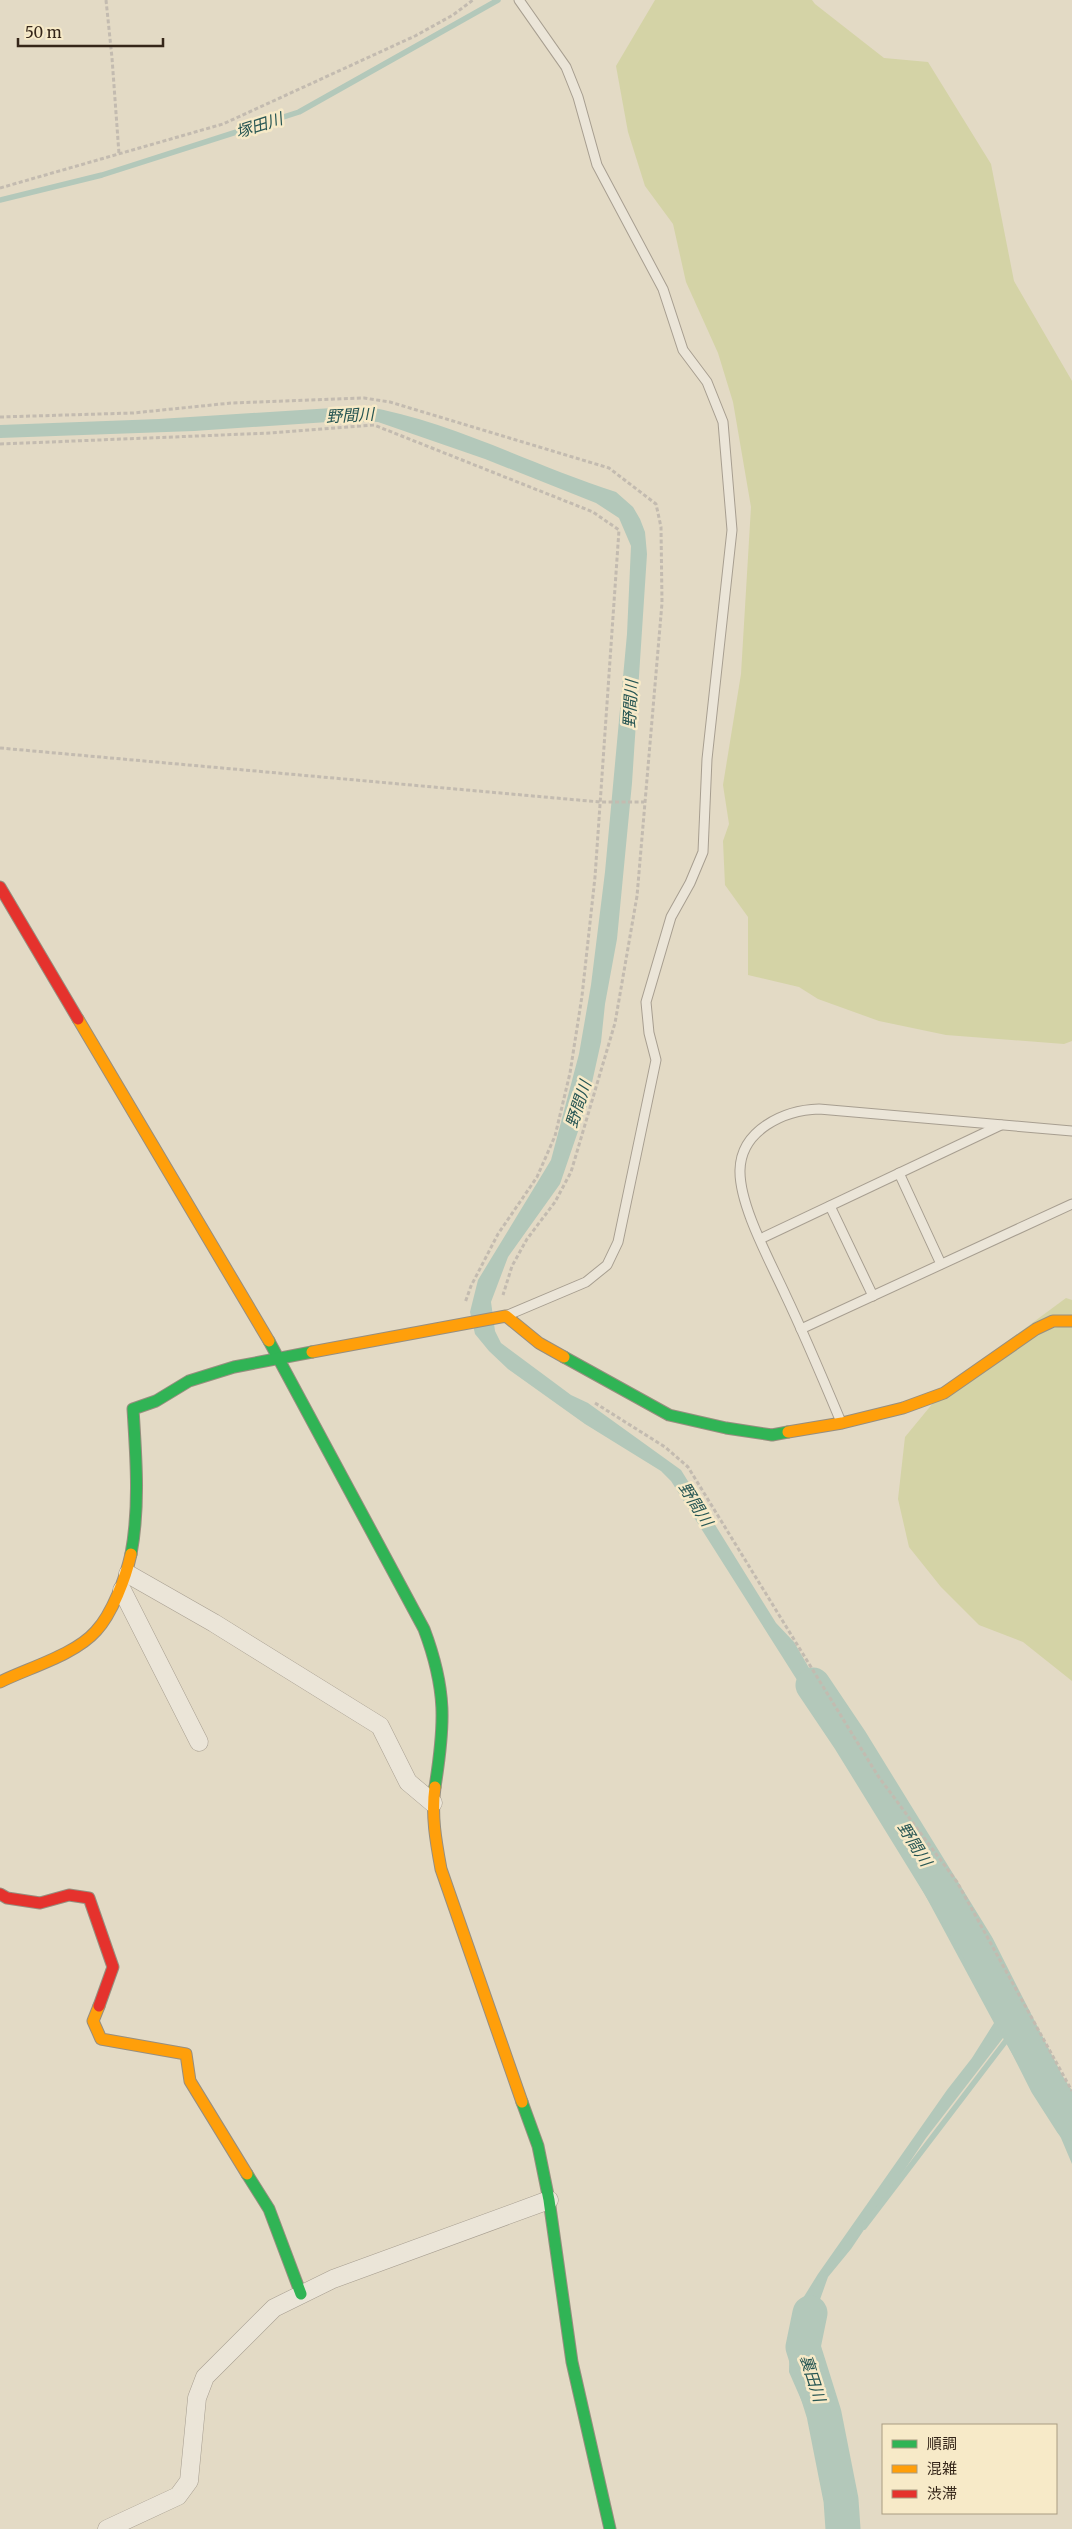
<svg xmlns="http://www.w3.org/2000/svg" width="1072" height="2529" font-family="Merriweather,'Noto Sans JP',serif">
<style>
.green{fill:#d4d3a6}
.water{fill:#b3c8ba}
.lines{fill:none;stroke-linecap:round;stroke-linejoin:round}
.stream{stroke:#b3c8ba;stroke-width:5.5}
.river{stroke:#b3c8ba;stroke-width:35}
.lane-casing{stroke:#a79e90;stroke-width:11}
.street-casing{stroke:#a79e90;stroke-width:19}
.fast-casing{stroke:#978e7f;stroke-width:13}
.slow-casing{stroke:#978e7f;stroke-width:13}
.jam-casing{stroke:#978e7f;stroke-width:13}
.path{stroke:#c3bbb0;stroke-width:3;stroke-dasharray:4 2.5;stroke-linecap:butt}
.lane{stroke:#ebe5d8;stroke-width:9}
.street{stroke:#ebe5d8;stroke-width:18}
.fast{stroke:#30b455;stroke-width:11}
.slow{stroke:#ff9f0a;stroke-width:11}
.jam{stroke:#e5322d;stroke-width:11}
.labels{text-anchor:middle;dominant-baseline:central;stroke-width:5;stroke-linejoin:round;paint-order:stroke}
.water-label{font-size:16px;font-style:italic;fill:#275653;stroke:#f7eac8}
</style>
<rect width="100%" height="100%" fill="#e3dac5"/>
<g class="green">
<path d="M655 0H812L815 4 884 58 928 62 991 164 1014 281 1072 381V1041L1064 1044 946 1035 879 1021 818 999 799 987 748 975V917L725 885 723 841 729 824 723 785 741 674 751 507 733 402 718 353 686 282 673 224 645 186 628 132 616 66Z"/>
<path d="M1066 1298 1072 1300V1681L1023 1642 979 1625 941 1587 909 1547 898 1499 905 1437 947 1386Z"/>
</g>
<path class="water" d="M364 406C451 421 532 465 616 492L633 507 640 519 645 532 647 554 632 783 617 939 605 1004 601 1042 587 1105 560 1184 508 1257 491 1302 495 1331 501 1343 571 1395 588 1403 681 1470 776 1623 794 1642 1014 2022 1037 2069 1072 2130V2164L1061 2138 1003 2038 926 2138 851 2249 828 2277 812 2322 806 2370 838 2460 849 2529H841L834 2475 789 2372 790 2332 800 2303 818 2274 947 2090 972 2058 994 2023 924 1893 849 1762 671 1481 661 1471 585 1424 508 1369 489 1351 475 1334 470 1312 478 1280 551 1160 579 1054 591 985 605 872 627 634 631 546 619 518 596 503 485 459 378 422 343 421 194 431 0 438V425L159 419Z"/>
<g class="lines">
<g class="stream">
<path d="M0 200 102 175 299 112 498 0"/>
<path d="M864 2227 1018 2025"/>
</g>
<g class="river">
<path d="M813 1685 850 1740 977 1946 1047 2084 1072 2123"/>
<path d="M810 2313 803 2347 824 2414 841 2500 843 2529"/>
</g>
<defs>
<g id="lane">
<path d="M899 1173 941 1264"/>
<path d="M830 1206 873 1296"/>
<path d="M760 1239 1001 1125"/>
<path d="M508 1315 586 1282 607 1265 618 1242 656 1060 649 1033 646 1002 671 917 690 883 703 852 707 759 732 530 723 422 707 382 683 350 663 289 597 165 578 97 566 67 519 0"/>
<path d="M801 1329 1072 1204"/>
<path d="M841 1422C823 1379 805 1336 785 1294 770 1261 739 1205 740 1170 741 1130 784 1110 819 1109L1072 1131"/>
</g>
<g id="street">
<path d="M128 1574 214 1623 380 1726 408 1782 433 1803"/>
<path d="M122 1590 199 1742"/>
<path d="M107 2529 178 2496 189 2481 197 2398 205 2377 274 2308 333 2279 549 2200"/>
</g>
<g id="fast">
<path d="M269 1341 424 1629C447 1690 445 1724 435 1787"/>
<path d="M564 1357 669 1415 726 1428 772 1435 788 1432"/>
<path d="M131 1554C140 1506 136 1457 133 1409L156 1401 189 1381 234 1367 312 1352"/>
<path d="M522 2102 538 2146 549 2200 572 2362 610 2529"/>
<path d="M247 2174 269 2209 301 2294"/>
</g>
<g id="slow">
<path d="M78 1019 269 1341"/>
<path d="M312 1352 506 1316 539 1343 564 1357"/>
<path d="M788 1432 842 1423 903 1408 944 1393 1036 1329 1053 1321H1072"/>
<path d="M0 1682C28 1668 75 1655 96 1631 112 1614 126 1577 131 1554"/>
<path d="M435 1787C431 1815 436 1842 441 1869L522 2102"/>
<path d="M99 2006 93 2021 101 2039 186 2054 190 2081 247 2174"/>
</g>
<g id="jam">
<path d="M0 887 78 1019"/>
<path d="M0 1894 7 1898 40 1903 69 1895 89 1898 113 1967 99 2006"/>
</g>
</defs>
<use href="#lane" class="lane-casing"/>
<use href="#street" class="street-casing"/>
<use href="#fast" class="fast-casing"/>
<use href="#slow" class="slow-casing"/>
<use href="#jam" class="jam-casing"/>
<g class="path">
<path d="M106 0 112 58 119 154"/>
<path d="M0 188 223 124 415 36 453 15 473 0"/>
<path d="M0 417 133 413 231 403 364 398 390 402 609 468 656 504 661 527 662 603 637 896 615 1023 571 1172 555 1202 527 1239 512 1266 503 1295"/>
<path d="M0 444 271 433 374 425 593 512 619 530 595 877 582 996 570 1073 555 1136 537 1177 498 1234 471 1286 465 1303"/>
<path d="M0 748 600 802H644"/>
<path d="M595 1403 665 1447 688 1467 878 1776 957 1882 1072 2091"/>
</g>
<use href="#lane" class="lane"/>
<use href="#street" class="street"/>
<use href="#fast" class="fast"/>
<use href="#slow" class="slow"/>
<use href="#jam" class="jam"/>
</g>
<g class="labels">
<g class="water-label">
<text transform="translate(259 125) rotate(-18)">塚田川</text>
<text transform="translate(350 415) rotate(-3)">野間川</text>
<text transform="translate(630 704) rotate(-87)">野間川</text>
<text transform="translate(578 1104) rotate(-72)">野間川</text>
<text transform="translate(696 1504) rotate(58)">野間川</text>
<text transform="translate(915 1844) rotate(58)">野間川</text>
<text transform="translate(813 2378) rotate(72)">裏田川</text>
</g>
</g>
<rect x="882" y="2424" width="175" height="90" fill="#f7eac8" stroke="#a99c82"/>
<rect x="892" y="2440" width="25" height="8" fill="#30b455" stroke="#a99c82"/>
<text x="927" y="2449" font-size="15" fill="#352619">順調</text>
<rect x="892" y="2465" width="25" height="8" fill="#ff9f0a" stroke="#a99c82"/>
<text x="927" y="2474" font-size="15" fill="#352619">混雑</text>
<rect x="892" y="2490" width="25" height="8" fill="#e5322d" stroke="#a99c82"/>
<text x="927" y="2499" font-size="15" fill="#352619">渋滞</text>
<path d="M18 38v8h145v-8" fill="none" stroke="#352619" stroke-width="2.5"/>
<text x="25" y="38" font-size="15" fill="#352619" stroke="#f7eac8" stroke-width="4" paint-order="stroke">50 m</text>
</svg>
